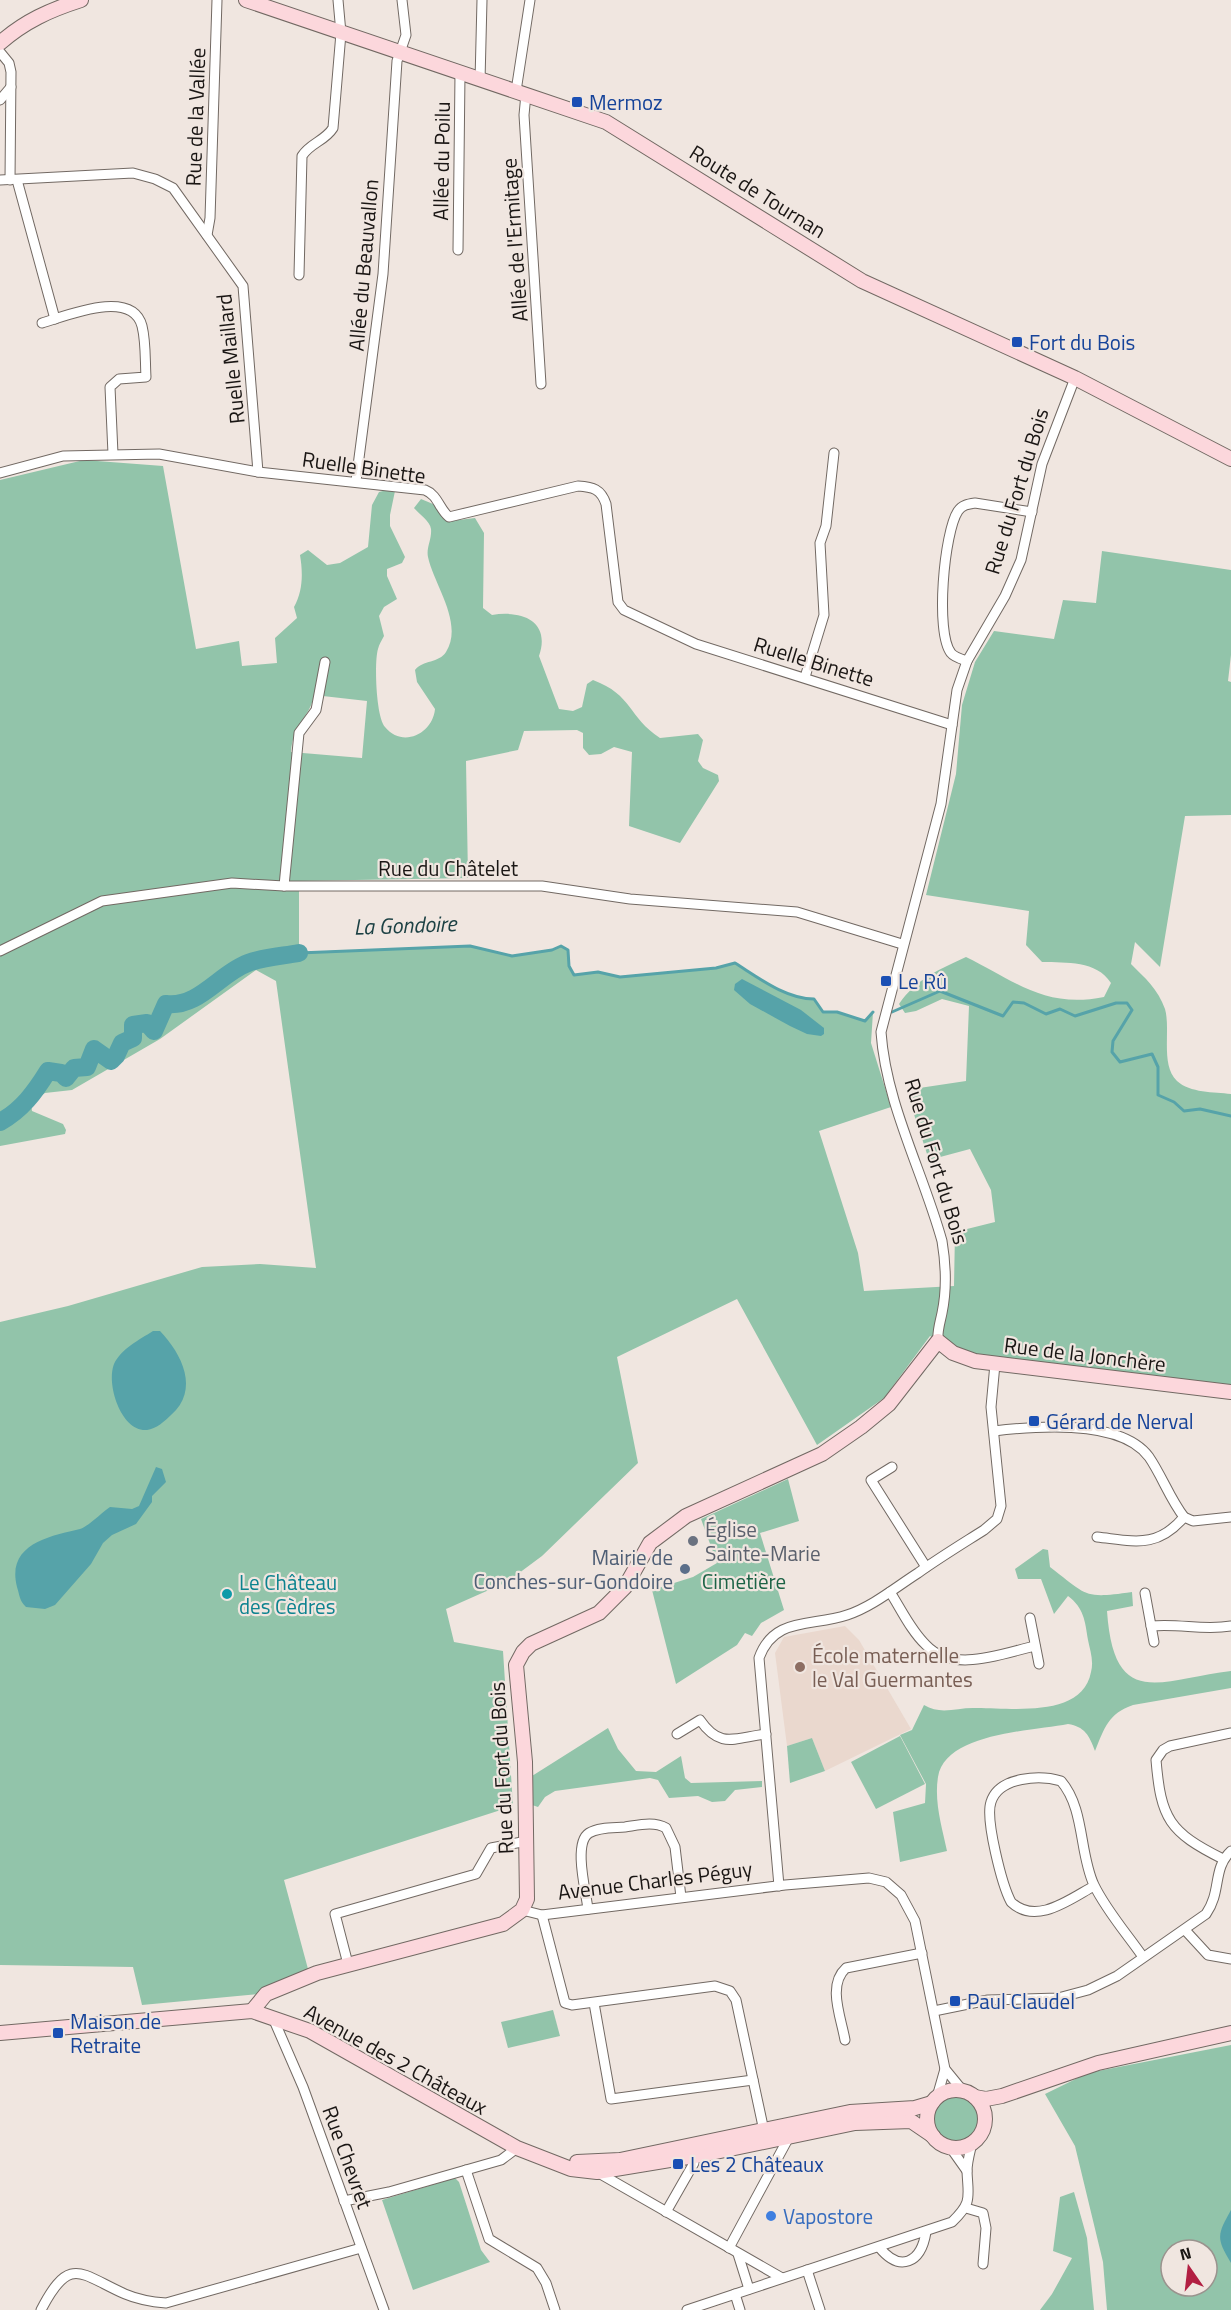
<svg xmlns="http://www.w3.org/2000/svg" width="1231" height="2310" font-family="'Titillium Web',sans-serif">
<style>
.built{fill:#ead8ce}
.green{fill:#92c4aa;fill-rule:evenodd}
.water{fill:#56a3a9}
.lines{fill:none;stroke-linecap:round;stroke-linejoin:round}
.stream{stroke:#56a3a9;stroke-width:3}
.river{stroke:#56a3a9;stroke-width:18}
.street-casing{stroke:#726963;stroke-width:11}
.secondary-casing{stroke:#726963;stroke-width:16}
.street{stroke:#fff;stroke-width:9}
.secondary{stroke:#fcd7dc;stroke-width:14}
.transit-dot{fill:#1a4fb4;stroke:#f0e6e0;stroke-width:2}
.worship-dot{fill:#6b7280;stroke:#f0e6e0;stroke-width:2}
.service-dot{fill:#5c6f8a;stroke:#f0e6e0;stroke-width:2}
.culture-dot{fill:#0f9aa8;stroke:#f0e6e0;stroke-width:2}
.education-dot{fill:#8d6e63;stroke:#f0e6e0;stroke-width:2}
.shop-dot{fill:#3f7fe0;stroke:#f0e6e0;stroke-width:2}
.labels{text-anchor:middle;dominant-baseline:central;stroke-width:4.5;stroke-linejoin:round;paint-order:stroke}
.transit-label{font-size:21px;fill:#164399;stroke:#f0e6e0;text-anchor:start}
.street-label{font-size:21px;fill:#1a1614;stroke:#f0e6e0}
.worship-label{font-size:21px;fill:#5b616d;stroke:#f0e6e0;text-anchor:start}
.service-label{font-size:21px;fill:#4e5e75;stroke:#f0e6e0;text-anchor:end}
.park-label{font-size:21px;fill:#1c6346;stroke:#f0e6e0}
.culture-label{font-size:21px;fill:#0d838f;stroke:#f0e6e0;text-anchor:start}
.education-label{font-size:21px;fill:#785e54;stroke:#f0e6e0;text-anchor:start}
.shop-label{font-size:21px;fill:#366cbe;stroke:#f0e6e0;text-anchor:start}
.water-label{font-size:22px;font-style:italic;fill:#1c4144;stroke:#f0e6e0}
</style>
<rect width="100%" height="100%" fill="#f0e6e0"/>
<path class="built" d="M845 1626 859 1640 911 1729 825 1771 812 1738 787 1746 775 1653 784 1637Z"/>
<g class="green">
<path d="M84 460 163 466 196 649 239 641 242 666 277 663 275 638 297 618 294 607C303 591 303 573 300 555L308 550 327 565 340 563 368 547 372 505 379 492 391 489 395 491 390 515V526L405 557 402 563 387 569V576L397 599 384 607 379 616 384 636C382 640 379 644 378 649 374 662 376 717 385 727 403 749 433 733 435 709L417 682 415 670C423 660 439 663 446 652 464 623 434 585 428 557 426 548 432 539 431 529 430 521 419 514 414 508L421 499 433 504 450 521 475 518 484 533 483 608 492 615C522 610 551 621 539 656L559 709 573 711 582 707 587 684 593 680C633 695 628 717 660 738L698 734 703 740 698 761 703 768 718 775 719 781 680 843 629 826 632 752 614 747 601 754 589 755 583 748V733L577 730 524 731 518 750 466 761 468 878 299 881V952L470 946 512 956 552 950 561 946 568 950 569 966 574 975 598 972 620 977 716 968 735 963C758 978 786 999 814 999L823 1012H837L865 1021 873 1012 871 1043 891 1107 819 1131 858 1253 864 1291 954 1286 955 1232 995 1222 991 1190 970 1149 929 1160 906 1090 966 1081 969 1006 942 999 916 1011 905 1013 899 1004C916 979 940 969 966 957 1015 981 1045 1009 1104 997L1111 983C1096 960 1067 963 1042 962L1026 945 1029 911 926 895 956 774 962 705 975 662 994 631 1054 639 1063 600 1096 603 1102 551 1231 570V655L1228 681 1231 682V815L1185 816 1160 967 1135 942 1131 964C1145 978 1158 989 1165 1009 1171 1030 1160 1065 1177 1081 1190 1093 1214 1092 1231 1094V1386L993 1360 955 1348 930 1336 884 1398 817 1445 737 1299 617 1357 638 1463 542 1556 507 1582 446 1609 454 1642 503 1651 513 1806 284 1880 308 1969 260 1994 142 2005 133 1967 0 1965V1322L68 1306 202 1267 260 1264 316 1268 276 981 256 970 160 1039 72 1090 45 1093 31 1102 32 1111 63 1124 66 1130 65 1134 0 1146V480ZM314 695 367 701 362 758 291 752C293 723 310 718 314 695Z"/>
<path d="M788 1479 799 1521 760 1533 784 1610 761 1623 752 1636 745 1633 737 1645 676 1684 652 1590 693 1577 717 1563 701 1519Z"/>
<path d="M1043 1549 1048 1550 1050 1567C1088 1596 1083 1599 1132 1592L1133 1606 1107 1611C1114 1712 1161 1679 1231 1671V1688L1133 1705C1108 1714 1105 1727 1095 1751 1089 1735 1085 1727 1068 1724 1032 1731 945 1733 938 1777 934 1802 942 1827 947 1851L900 1862 893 1812 925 1803 926 1784 900 1735 912 1730 924 1705C940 1715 956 1708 973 1708 1007 1707 1082 1720 1091 1672 1094 1661 1090 1650 1088 1640 1085 1621 1084 1608 1068 1596L1054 1614 1041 1579H1018L1015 1569Z"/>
<path d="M608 1728 618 1749 636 1771 656 1772 681 1756 685 1778 691 1783 762 1781V1787L735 1790 725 1801 712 1802 698 1796 669 1798 658 1780 650 1778 555 1791 545 1797 538 1807 532 1805V1776Z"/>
<path d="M900 1736 925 1784 876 1809 851 1762Z"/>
<path d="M812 1738 825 1771 790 1783 787 1746Z"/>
<path d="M553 2010 560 2036 508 2048 501 2022Z"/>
<path d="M1231 2045V2310H1107L1103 2262 1075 2146 1045 2094 1088 2073ZM1171 2250H1207V2286H1171Z"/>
<circle cx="955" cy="2119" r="23"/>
<path d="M455 2178 459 2182 481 2250 490 2262 413 2290 382 2200Z"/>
<path d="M1074 2192 1087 2238 1094 2310H1040L1052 2294 1072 2258 1053 2251 1060 2197Z"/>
</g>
<g class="water">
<path d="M742 979 801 1010 824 1028V1034L821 1036 807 1034 790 1026 750 1004 734 990 735 984Z"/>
<path d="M153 1331H160C182 1354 200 1390 171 1415 165 1421 156 1429 147 1430 121 1432 106 1384 114 1364 121 1349 139 1340 153 1331Z"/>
<path d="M156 1467 162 1469 166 1482 152 1496V1502L136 1524 112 1535 103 1543 91 1564 55 1605 45 1609 26 1607C19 1600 20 1596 17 1587 6 1544 50 1536 80 1529 89 1526 101 1513 110 1507L132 1509 139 1506Z"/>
<path d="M1231 2210V2263C1216 2238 1217 2235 1231 2210Z"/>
</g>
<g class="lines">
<g class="stream">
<path d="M299 953 470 946 512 956 552 950 561 946 568 950 569 966 574 975 598 972 620 977 716 968 735 963C759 978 786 999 814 999L823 1012H837L865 1021 873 1012"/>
<path d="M892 1012 940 991 1003 1016 1013 1002 1024 1003 1046 1014 1060 1009 1075 1016 1116 1003H1127L1132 1010 1113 1041 1112 1052 1120 1062 1152 1054 1158 1067V1095L1174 1102 1184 1111 1200 1109 1231 1116"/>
</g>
<path class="river" d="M0 1122C22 1110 35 1092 48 1071L61 1073 66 1078 74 1068 87 1067 94 1049 111 1061 116 1056 122 1043 133 1038V1025L147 1023 154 1031 166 1004C199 1008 220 973 248 963 264 957 283 956 299 953"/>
<defs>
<g id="street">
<path d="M0 52 9 63 11 72 10 180"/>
<path d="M480 81 482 0"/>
<path d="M516 91 530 0"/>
<path d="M526 94 524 115 541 384"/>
<path d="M0 100 11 87"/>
<path d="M0 180 133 173 155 179 173 188 243 286 258 472"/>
<path d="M17 180 55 319"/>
<path d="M207 235 210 218 217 0"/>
<path d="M458 250 460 74"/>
<path d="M299 275 302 156C310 143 325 141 333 128L341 33 338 0"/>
<path d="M42 323C66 316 132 288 142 326 146 342 145 361 146 377L119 379 110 387 113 454"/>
<path d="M0 473 63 456 159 454 258 472 425 490C438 495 439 509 449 517L578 486C593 487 601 489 606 504L618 602 624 610 696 644 952 725"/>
<path d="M356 481 383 274 397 61 406 35 402 0"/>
<path d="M967 661C961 659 954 657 951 653 935 633 944 532 958 511 962 505 968 504 975 503L1032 512"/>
<path d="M805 677 824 615 820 543 826 526 834 453"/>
<path d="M284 886 299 733 316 710 325 662"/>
<path d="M0 951 102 901 232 883 284 886H542L630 899 797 912 902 944"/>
<path d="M938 1341C937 1331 940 1323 942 1313 947 1289 946 1265 942 1241 923 1172 886 1104 881 1032L941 804 957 690 967 661 1005 596 1021 560 1042 464 1075 378"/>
<path d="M994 1431C1036 1426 1121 1419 1149 1457 1162 1476 1170 1499 1184 1517L1193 1521 1231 1517"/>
<path d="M892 1467 871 1480 926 1567"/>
<path d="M1097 1537C1134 1541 1157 1549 1184 1517"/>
<path d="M890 1592C901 1609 911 1631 926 1645 953 1674 1003 1653 1035 1646"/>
<path d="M1145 1593 1154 1642"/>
<path d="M1030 1618 1039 1664"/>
<path d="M1151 1626C1180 1623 1203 1631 1231 1626"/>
<path d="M677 1734 700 1720C720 1749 734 1738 766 1734"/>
<path d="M1223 1859C1169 1832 1161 1819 1156 1760L1163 1750 1170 1746 1231 1733"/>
<path d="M779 1886 759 1658C774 1616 812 1627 847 1615 872 1607 896 1587 918 1573 939 1558 962 1544 984 1530L997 1519 1001 1506 991 1407 995 1364"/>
<path d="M1094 1886C1070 1899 1036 1926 1011 1902 1002 1885 985 1819 991 1802 999 1776 1041 1775 1061 1781 1085 1809 1079 1853 1094 1885 1106 1910 1127 1934 1143 1957"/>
<path d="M588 1909C586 1892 573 1843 589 1833 599 1827 614 1828 625 1827 639 1825 654 1821 666 1828L675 1847 681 1897"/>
<path d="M522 1910 542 1915 785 1885 869 1878 886 1882 901 1895 915 1921 945 2069 963 2091"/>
<path d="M542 1915 565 2003 572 2005 715 1986 730 1991 736 2000 764 2131"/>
<path d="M1185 1930 1208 1955 1231 1959"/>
<path d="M348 1964 335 1914 476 1874 491 1848 527 1841"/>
<path d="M594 2003 611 2099 753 2080"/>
<path d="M934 2011 988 2000 1058 1998 1088 1990 1117 1976 1206 1914C1222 1891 1212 1869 1231 1851"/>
<path d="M273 2018 303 2087 384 2310"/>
<path d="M845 2040C841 2017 827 1985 846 1968L922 1953"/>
<path d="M937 2097 945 2069"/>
<path d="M950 2147 967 2171"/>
<path d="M466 2170 489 2239 537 2268 546 2283 555 2310"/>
<path d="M597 2172 782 2278"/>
<path d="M344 2201 389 2192 501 2160 517 2148"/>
<path d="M966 2208 983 2213 986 2228 983 2264"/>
<path d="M666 2212 694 2163 693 2150"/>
<path d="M879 2247C900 2273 921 2263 926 2232"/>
<path d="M729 2248 789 2137"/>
<path d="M738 2254 749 2289"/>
<path d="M807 2270 820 2310"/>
<path d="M735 2294 740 2310"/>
<path d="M41 2310C70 2254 80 2274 125 2294 139 2300 152 2302 166 2303L361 2248"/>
<path d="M687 2310 952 2222C973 2202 968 2197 967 2171 967 2162 970 2152 972 2143"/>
</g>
<g id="secondary">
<path d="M246 0 606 122 862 281 1075 378 1231 459"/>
<path d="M0 43C25 21 50 10 81 0"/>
<path d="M252 2011 266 1994 317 1973 503 1924 522 1910 527 1899 525 1762 516 1665 523 1652 531 1644 599 1613 625 1587 650 1543 686 1516 822 1454 861 1427 889 1404 938 1341 953 1353 975 1361 1231 1392"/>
<path d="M0 2033 252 2011 310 2031 517 2148 571 2169 597 2172 706 2154 855 2123 911 2121 933 2136"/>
<circle cx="956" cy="2119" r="29"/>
<path d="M975 2097 986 2099 1002 2096 1098 2063 1231 2033"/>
<path d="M577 2162 620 2160 850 2112 915 2108 932 2103"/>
</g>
</defs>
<use href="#street" class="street-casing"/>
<use href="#secondary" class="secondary-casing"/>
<use href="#street" class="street"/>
<use href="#secondary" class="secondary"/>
</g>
<g class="transit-dot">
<rect x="571" y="96" width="12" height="12" rx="3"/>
<rect x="1011" y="336" width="12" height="12" rx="3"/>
<rect x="880" y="975" width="12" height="12" rx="3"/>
<rect x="1028" y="1415" width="12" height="12" rx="3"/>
<rect x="949" y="1995" width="12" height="12" rx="3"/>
<rect x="52" y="2027" width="12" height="12" rx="3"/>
<rect x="672" y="2158" width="12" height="12" rx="3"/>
</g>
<circle class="worship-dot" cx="693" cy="1541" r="6"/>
<circle class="service-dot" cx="685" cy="1569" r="6"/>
<circle class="culture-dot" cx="227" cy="1594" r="6"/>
<circle class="education-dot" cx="800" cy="1667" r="6"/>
<circle class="shop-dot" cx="771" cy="2216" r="6"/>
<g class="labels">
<g class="transit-label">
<text x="589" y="102">Mermoz</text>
<text x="1029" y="342">Fort du Bois</text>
<text x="898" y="981">Le Rû</text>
<text x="1046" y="1421">Gérard de Nerval</text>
<text x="967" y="2001">Paul Claudel</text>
<text x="70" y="2021">Maison de<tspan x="70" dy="24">Retraite</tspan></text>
<text x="690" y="2164">Les 2 Châteaux</text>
</g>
<g class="street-label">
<text transform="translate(195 117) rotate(-88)">Rue de la Vallée</text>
<text transform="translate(441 161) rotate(-89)">Allée du Poilu</text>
<text transform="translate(758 191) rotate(32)">Route de Tournan</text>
<text transform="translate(514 240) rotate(-94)">Allée de l'Ermitage</text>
<text transform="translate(363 265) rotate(-85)">Allée du Beauvallon</text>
<text transform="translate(230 359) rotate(-96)">Ruelle Maillard</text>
<text transform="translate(364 467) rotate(8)">Ruelle Binette</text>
<text transform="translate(1016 491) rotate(-73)">Rue du Fort du Bois</text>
<text transform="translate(814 661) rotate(17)">Ruelle Binette</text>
<text x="448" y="868">Rue du Châtelet</text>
<text transform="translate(937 1161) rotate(73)">Rue du Fort du Bois</text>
<text transform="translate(1085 1354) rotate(7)">Rue de la Jonchère</text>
<text transform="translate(501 1768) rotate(-93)">Rue du Fort du Bois</text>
<text transform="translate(655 1880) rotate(-7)">Avenue Charles Péguy</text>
<text transform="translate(396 2059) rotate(29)">Avenue des 2 Châteaux</text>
<text transform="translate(348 2157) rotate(70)">Rue Chevret</text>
</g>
<g class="worship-label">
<text x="705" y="1529">Église<tspan x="705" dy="24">Sainte-Marie</tspan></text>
</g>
<g class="service-label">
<text x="673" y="1557">Mairie de<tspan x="673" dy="24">Conches-sur-Gondoire</tspan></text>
</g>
<g class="park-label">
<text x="744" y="1581">Cimetière</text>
</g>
<g class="culture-label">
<text x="239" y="1582">Le Château<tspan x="239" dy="24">des Cèdres</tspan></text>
</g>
<g class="education-label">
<text x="812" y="1655">École maternelle<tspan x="812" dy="24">le Val Guermantes</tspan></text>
</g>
<g class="shop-label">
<text x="783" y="2216">Vapostore</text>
</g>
<g class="water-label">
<text transform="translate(405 925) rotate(-2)">La Gondoire</text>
</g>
</g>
<g transform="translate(1189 2268) rotate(346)"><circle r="28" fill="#f0e6e0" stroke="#9a938e" stroke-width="1.5"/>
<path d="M0-4.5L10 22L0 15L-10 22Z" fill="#b21f42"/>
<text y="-9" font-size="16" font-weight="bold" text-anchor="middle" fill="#1a1614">N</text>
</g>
</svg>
